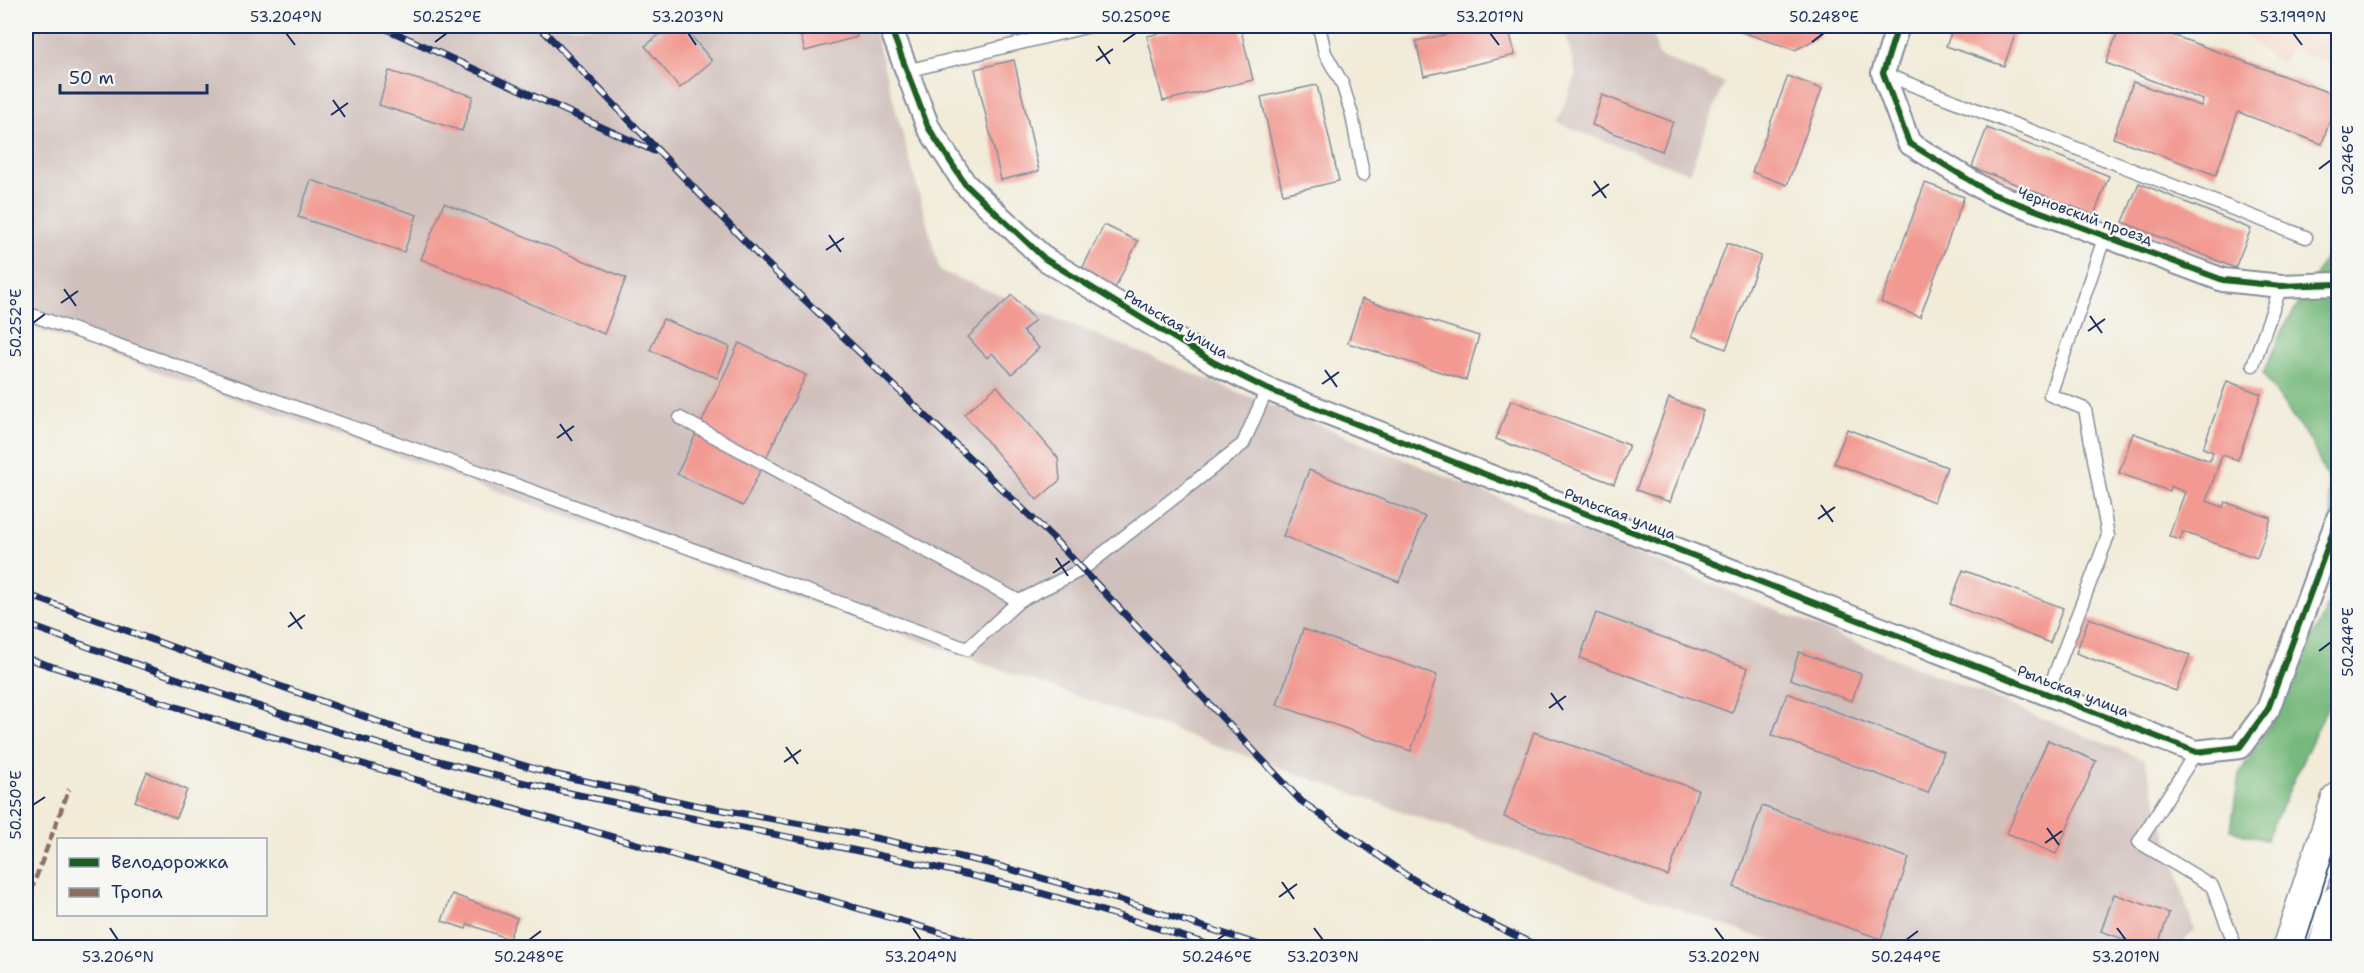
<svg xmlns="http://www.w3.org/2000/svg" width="2364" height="973" font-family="'Shantell Sans',sans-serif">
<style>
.built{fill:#f4d3c0}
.industrial{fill:#d0c0bc}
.forest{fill:#77b97c;stroke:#49746d;stroke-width:1.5}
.building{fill:#f29a91}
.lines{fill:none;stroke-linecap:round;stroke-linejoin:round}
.lane-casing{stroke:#868d9b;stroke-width:15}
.street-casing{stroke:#868d9b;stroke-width:26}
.secondary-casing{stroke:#868d9b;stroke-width:36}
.path{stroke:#868d9b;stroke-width:4;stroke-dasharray:1.5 4.5;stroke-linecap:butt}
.lane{stroke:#fff;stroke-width:12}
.street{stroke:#fff;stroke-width:22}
.secondary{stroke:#fff;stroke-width:33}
.tram{stroke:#1b2f5e;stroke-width:1.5}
.rail-casing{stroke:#1b2f5e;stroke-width:7}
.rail{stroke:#f6f6f2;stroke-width:4.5;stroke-dasharray:14;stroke-linecap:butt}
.quiet{stroke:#8d6e63;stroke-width:4.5;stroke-dasharray:9 4.5;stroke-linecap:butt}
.cycleway-casing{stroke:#f6f6f2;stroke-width:10}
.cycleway{stroke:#1b5e20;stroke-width:6}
.ticks{fill:none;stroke:#1b2f5e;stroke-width:2}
.labels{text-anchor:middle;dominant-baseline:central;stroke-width:4.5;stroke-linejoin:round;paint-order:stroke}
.street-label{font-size:15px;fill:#1b2f5e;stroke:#f6f6f2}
.neatline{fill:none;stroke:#1b2f5e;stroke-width:2}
.ticks-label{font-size:15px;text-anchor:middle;fill:#1b2f5e}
</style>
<rect width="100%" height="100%" fill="#f6f6f2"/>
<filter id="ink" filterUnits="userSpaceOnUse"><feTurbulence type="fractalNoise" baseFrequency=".0167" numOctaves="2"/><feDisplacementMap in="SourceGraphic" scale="12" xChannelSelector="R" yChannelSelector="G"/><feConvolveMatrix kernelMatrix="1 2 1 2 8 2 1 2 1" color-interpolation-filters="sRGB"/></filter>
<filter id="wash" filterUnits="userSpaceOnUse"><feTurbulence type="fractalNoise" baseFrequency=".008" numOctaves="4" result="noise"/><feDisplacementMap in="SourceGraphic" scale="24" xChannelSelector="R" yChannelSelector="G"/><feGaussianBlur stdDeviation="1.35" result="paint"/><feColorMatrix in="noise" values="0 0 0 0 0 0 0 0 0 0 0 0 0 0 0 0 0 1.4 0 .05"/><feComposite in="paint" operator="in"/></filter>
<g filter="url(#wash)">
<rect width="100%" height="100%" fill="#f1ebd8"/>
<path class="built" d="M2234 26H2338V65L2290 48 2284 63 2272 58Z"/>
<g class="industrial">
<path d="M26 26H873L940 271 2145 760 2194 931 2177 948 1786 947 26 325Z"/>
<path d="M1564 26H1650L1659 56 1724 83 1689 173 1557 123 1576 74Z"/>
</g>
<g class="forest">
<path d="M2338 229V560L2327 479 2312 444 2263 374 2283 328 2313 281Z"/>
<path d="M2338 585V684L2266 840 2231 830 2239 774 2272 722Z"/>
</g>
<g id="blocks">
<g class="building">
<path d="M670 26H683L712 61 680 88 645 46Z"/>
<path d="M798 26H854L857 37 805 51Z"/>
<path d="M1190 26H1240L1253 80 1163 101 1147 36Z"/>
<path d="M1485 26H1508L1515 55 1424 76 1416 41Z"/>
<path d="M1735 26H1824L1820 37 1795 50 1733 29Z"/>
<path d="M1954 26H2018L2004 66 1946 46Z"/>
<path d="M2120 26H2148L2338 96 2322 144 2238 112 2216 175 2113 138 2133 82 2201 106 2203 100 2106 63Z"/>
<path d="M1014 60 1039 171 1001 180 975 69Z"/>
<path d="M389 71 473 96 462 131 379 105Z"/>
<path d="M1788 76 1822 89 1787 185 1752 172Z"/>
<path d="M1317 85 1339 181 1283 194 1261 97Z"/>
<path d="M1602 95 1673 122 1662 151 1592 125Z"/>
<path d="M1987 128 2109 176 2094 215 1972 167Z"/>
<path d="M311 180 417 215 404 252 298 217Z"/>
<path d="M1925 183 1964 197 1920 317 1881 302Z"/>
<path d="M2139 183 2251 229 2235 268 2123 222Z"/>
<path d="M444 203 626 278 604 334 421 259Z"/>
<path d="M1104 225 1138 241 1114 290 1080 273Z"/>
<path d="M1727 243 1761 256 1726 349 1692 336Z"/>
<path d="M1012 295 1035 320 1023 331 1039 348 1012 374 992 353 987 358 968 337Z"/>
<path d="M1362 299 1479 336 1466 380 1348 343Z"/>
<path d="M663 319 730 347 717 378 650 350Z"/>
<path d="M739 343 806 375 743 506 677 474Z"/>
<path d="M2227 381 2261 394 2238 460 2222 455 2206 501 2223 507 2225 502 2271 518 2257 558 2183 532 2180 540 2169 536 2185 492 2170 486 2169 491 2119 473 2133 433 2210 461 2213 452 2203 448Z"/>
<path d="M997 386 1058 458 1060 480 1037 500 964 414Z"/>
<path d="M1669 398 1703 411 1670 502 1636 490Z"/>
<path d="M1511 400 1629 445 1614 484 1496 439Z"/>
<path d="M1847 429 1947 467 1934 502 1834 463Z"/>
<path d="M1309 470 1425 517 1399 582 1283 536Z"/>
<path d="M1963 570 2063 608 2050 643 1950 604Z"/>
<path d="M1596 613 1748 668 1732 713 1580 658Z"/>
<path d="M2089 618 2190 655 2176 691 2076 653Z"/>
<path d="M1303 629 1437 675 1411 751 1277 705Z"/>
<path d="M1799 652 1861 674 1852 701 1790 679Z"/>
<path d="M1787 693 1944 752 1928 793 1772 735Z"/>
<path d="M1534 732 1698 790 1668 876 1504 817Z"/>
<path d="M2048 740 2096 761 2056 854 2007 833Z"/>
<path d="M147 772 187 790 176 818 135 801Z"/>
<path d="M1762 806 1909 858 1881 939 1734 887Z"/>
<path d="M452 894 517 918 509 939 468 924 466 929 442 921Z"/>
<path d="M2114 894 2169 913 2157 948H2148L2101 931Z"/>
</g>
</g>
</g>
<g filter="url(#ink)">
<use href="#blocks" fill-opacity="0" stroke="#868d9b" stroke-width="1.5"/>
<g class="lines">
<defs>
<g id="lane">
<path d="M1319 26 1325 53 1342 83 1352 115 1363 175"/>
<path d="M906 71 1090 26"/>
<path d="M1884 74 2306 237"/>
<path d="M26 313 477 471 967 649 1019 601"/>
<path d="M2253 365 2281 286"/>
<path d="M680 418 1019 601 1083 569 1243 444 1267 389"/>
<path d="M2047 694 2108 536 2085 409 2050 395 2105 236"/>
<path d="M2196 752 2139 842 2212 886 2235 945 2242 948"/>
</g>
<g id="street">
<path d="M890 26 928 127 965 184 1045 259 1215 363 1267 389 2196 752 2240 747 2268 709 2338 518"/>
<path d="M1898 26 1883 73 1909 143 1990 193 2223 280 2281 286 2338 284"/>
</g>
<g id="secondary">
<path d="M2289 948 2338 800"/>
<path d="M2325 948 2338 902"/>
</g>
</defs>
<use href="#lane" class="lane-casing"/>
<use href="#street" class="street-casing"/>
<use href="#secondary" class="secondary-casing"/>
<path class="path" d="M2334 776 2338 762"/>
<use href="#lane" class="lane"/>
<use href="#street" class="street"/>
<use href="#secondary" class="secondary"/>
<path class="tram" d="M2304 948 2338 838"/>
<defs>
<g id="rail">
<path d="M380 26 654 151"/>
<path d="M539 26 759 256 1053 538 1301 801 1406 875 1470 913 1541 948"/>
<path d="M26 594 401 730 553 774 695 805 857 834 988 863 1120 900 1269 948"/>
<path d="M26 624C196 687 370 748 547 788 693 821 841 844 986 879 1065 898 1142 923 1219 948"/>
<path d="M26 658 223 722 393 773 994 948"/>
</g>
</defs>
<use href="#rail" class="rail-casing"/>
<use href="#rail" class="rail"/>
<path class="quiet" d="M26 904 69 789"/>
<defs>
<g id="cycleway">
<path d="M890 26 928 127 965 184 1045 259 1215 363 1267 389 2196 752 2240 747 2268 709 2338 518"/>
<path d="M1898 26 1883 73 1909 143 1990 193 2223 280 2281 286 2338 284"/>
</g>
</defs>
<use href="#cycleway" class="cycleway-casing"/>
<use href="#cycleway" class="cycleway"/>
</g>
</g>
<path class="ticks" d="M286 33 295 45M688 33 696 45M1490 33 1499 45M2293 33 2302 45M435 42 447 33M1123 42 1136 33M1812 42 1824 33M1098 46 1110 64M1096 61 1113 49M333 100 345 117M331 115 348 103M2319 169 2331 160M1594 181 1606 198M1592 196 1609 184M829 235 841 252M826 250 844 238M64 289 76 306M61 303 78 291M2090 316 2102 333M33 323 45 314M2088 331 2105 319M1325 370 1337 387M1322 384 1339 372M560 424 572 441M557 438 574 426M1821 505 1833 522M1818 519 1835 507M1056 558 1068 576M1053 573 1070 561M290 612 302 629M288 627 305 615M2319 651 2331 642M1551 693 1563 710M1549 708 1566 696M786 747 798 764M784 762 801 750M33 805 45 797M2047 828 2059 845M2045 843 2062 831M1282 882 1294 899M1279 897 1297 884M110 928 118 940M913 928 921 940M1314 928 1323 940M1715 928 1724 940M2117 928 2126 940M529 940 541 931M1217 940 1230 931M1906 940 1918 931"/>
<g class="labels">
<g class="street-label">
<text transform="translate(2085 216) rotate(20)">Черновский проезд</text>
<text transform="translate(1176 324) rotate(31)">Рыльская улица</text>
<text transform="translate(1620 514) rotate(21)">Рыльская улица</text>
<text transform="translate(2073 691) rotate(21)">Рыльская улица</text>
</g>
</g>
<rect width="2364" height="973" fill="none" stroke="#f6f6f2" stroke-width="66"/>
<rect x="57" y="838" width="210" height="78" fill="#f6f6f2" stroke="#9ea6b7" stroke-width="1.5"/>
<rect x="69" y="858" width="30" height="9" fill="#1b5e20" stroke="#9ea6b7" stroke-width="1.5"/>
<text x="111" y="868" font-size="18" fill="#1b2f5e">Велодорожка</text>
<rect x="69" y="888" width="30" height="9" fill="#8d6e63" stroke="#9ea6b7" stroke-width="1.5"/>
<text x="111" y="898" font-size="18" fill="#1b2f5e">Тропа</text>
<path d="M60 84v9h147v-9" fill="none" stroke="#1b2f5e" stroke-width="3"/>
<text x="69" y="84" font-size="18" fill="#1b2f5e" stroke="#f6f6f2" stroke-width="4.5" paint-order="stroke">50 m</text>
<rect x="33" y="33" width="2298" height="907" class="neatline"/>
<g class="ticks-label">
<text x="286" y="22">53.204°N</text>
<text x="447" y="22">50.252°E</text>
<text x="688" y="22">53.203°N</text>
<text x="1136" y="22">50.250°E</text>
<text x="1490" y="22">53.201°N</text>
<text x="1824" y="22">50.248°E</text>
<text x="2293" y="22">53.199°N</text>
<text transform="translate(2348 160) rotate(-90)" y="5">50.246°E</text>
<text transform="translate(16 323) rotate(-90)" y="5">50.252°E</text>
<text transform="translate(2348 642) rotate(-90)" y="5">50.244°E</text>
<text transform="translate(16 805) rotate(-90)" y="5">50.250°E</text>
<text x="118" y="962">53.206°N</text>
<text x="529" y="962">50.248°E</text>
<text x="921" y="962">53.204°N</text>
<text x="1217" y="962">50.246°E</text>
<text x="1323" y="962">53.203°N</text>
<text x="1724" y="962">53.202°N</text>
<text x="1906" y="962">50.244°E</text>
<text x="2126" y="962">53.201°N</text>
</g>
</svg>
